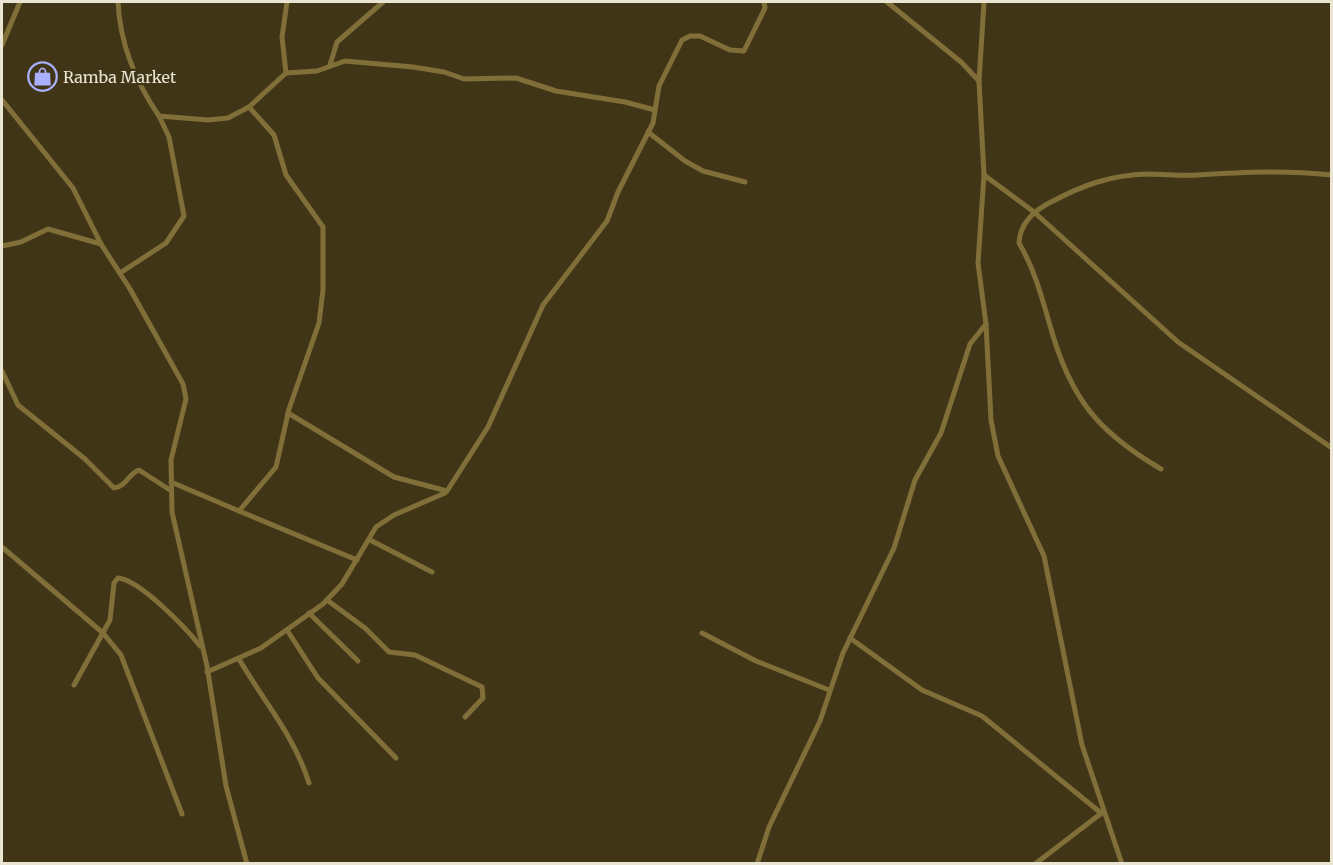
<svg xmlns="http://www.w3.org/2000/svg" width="1333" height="865" font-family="Merriweather,serif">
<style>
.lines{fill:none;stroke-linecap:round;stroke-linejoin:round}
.street{stroke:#816f39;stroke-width:5}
.labels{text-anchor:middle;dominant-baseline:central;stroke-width:4.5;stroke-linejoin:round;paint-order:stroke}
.poi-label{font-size:16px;fill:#eae5d3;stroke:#403617;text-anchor:start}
</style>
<rect width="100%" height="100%" fill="#403617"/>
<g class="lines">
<g class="street">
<path d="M118 2C120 44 135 81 159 116"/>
<path d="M887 2 961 62 979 81"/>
<path d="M984 2 979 81 984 175 978 263 986 324 991 420 998 456 1044 556 1082 745 1122 864"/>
<path d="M2 45 20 2"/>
<path d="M330 65 337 42 383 2"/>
<path d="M286 73 282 37 287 2"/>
<path d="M2 100 73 188 101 244 130 289 183 384 186 399 171 460 172 512 207 666 226 786 247 864"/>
<path d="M648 132 685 161 703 171 745 182"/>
<path d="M984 175 1034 212 1178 342 1332 448"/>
<path d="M2 246 21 242 48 229 101 244"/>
<path d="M120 273 166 243 184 216 169 137 159 116 208 120 228 118 249 107 286 73 317 71 345 61 413 67 444 72 464 79 516 78 556 91 625 102 655 110"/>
<path d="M2 371 18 405 85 459 114 488C127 486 128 474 139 470L170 490"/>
<path d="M288 413 394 477 447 491"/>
<path d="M1161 469C1098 432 1071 399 1051 329 1042 298 1035 270 1019 243 1020 223 1035 210 1051 202 1083 185 1111 175 1147 174 1164 174 1181 176 1198 175 1243 172 1286 170 1332 175"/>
<path d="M171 482 239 511 276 467 289 409 319 323 323 290V227L286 175 274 135 249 107"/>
<path d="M239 511 357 560"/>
<path d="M370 540 432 572"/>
<path d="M2 547 103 633 121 655 182 814"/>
<path d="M327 600 365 628 389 652 415 655 482 687 483 698 465 717"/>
<path d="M309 613 358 661"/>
<path d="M287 630 318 678 396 758"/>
<path d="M702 633 756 661 829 690"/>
<path d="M850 638 922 690 982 716 1101 813"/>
<path d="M239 659C264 702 294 735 309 783"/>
<path d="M207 672 261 648 323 604 342 584 376 527 394 515 445 493 449 488 488 427 543 305 607 221 618 192 653 123 659 86 682 40 690 36H700L730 50 744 51 765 8 764 2"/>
<path d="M74 685 110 620 114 583 118 578C140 580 186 628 200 646"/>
<path d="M757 864 769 827 820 721 843 653 894 548 915 480 941 433 970 344 986 324"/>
<path d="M1035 864 1103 812"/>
</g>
</g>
<defs>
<symbol id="shop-ring" viewBox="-11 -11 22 22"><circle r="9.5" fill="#403617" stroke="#aab0fb" stroke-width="1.5"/><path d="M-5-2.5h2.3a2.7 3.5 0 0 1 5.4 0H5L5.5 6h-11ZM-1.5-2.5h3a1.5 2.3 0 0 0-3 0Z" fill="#aab0fb"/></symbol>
</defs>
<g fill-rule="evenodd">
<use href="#shop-ring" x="26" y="60" width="33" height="33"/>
</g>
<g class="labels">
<g class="poi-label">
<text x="63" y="77">Ramba Market</text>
</g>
</g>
<rect width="1333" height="865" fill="none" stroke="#eae5d3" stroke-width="6"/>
</svg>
